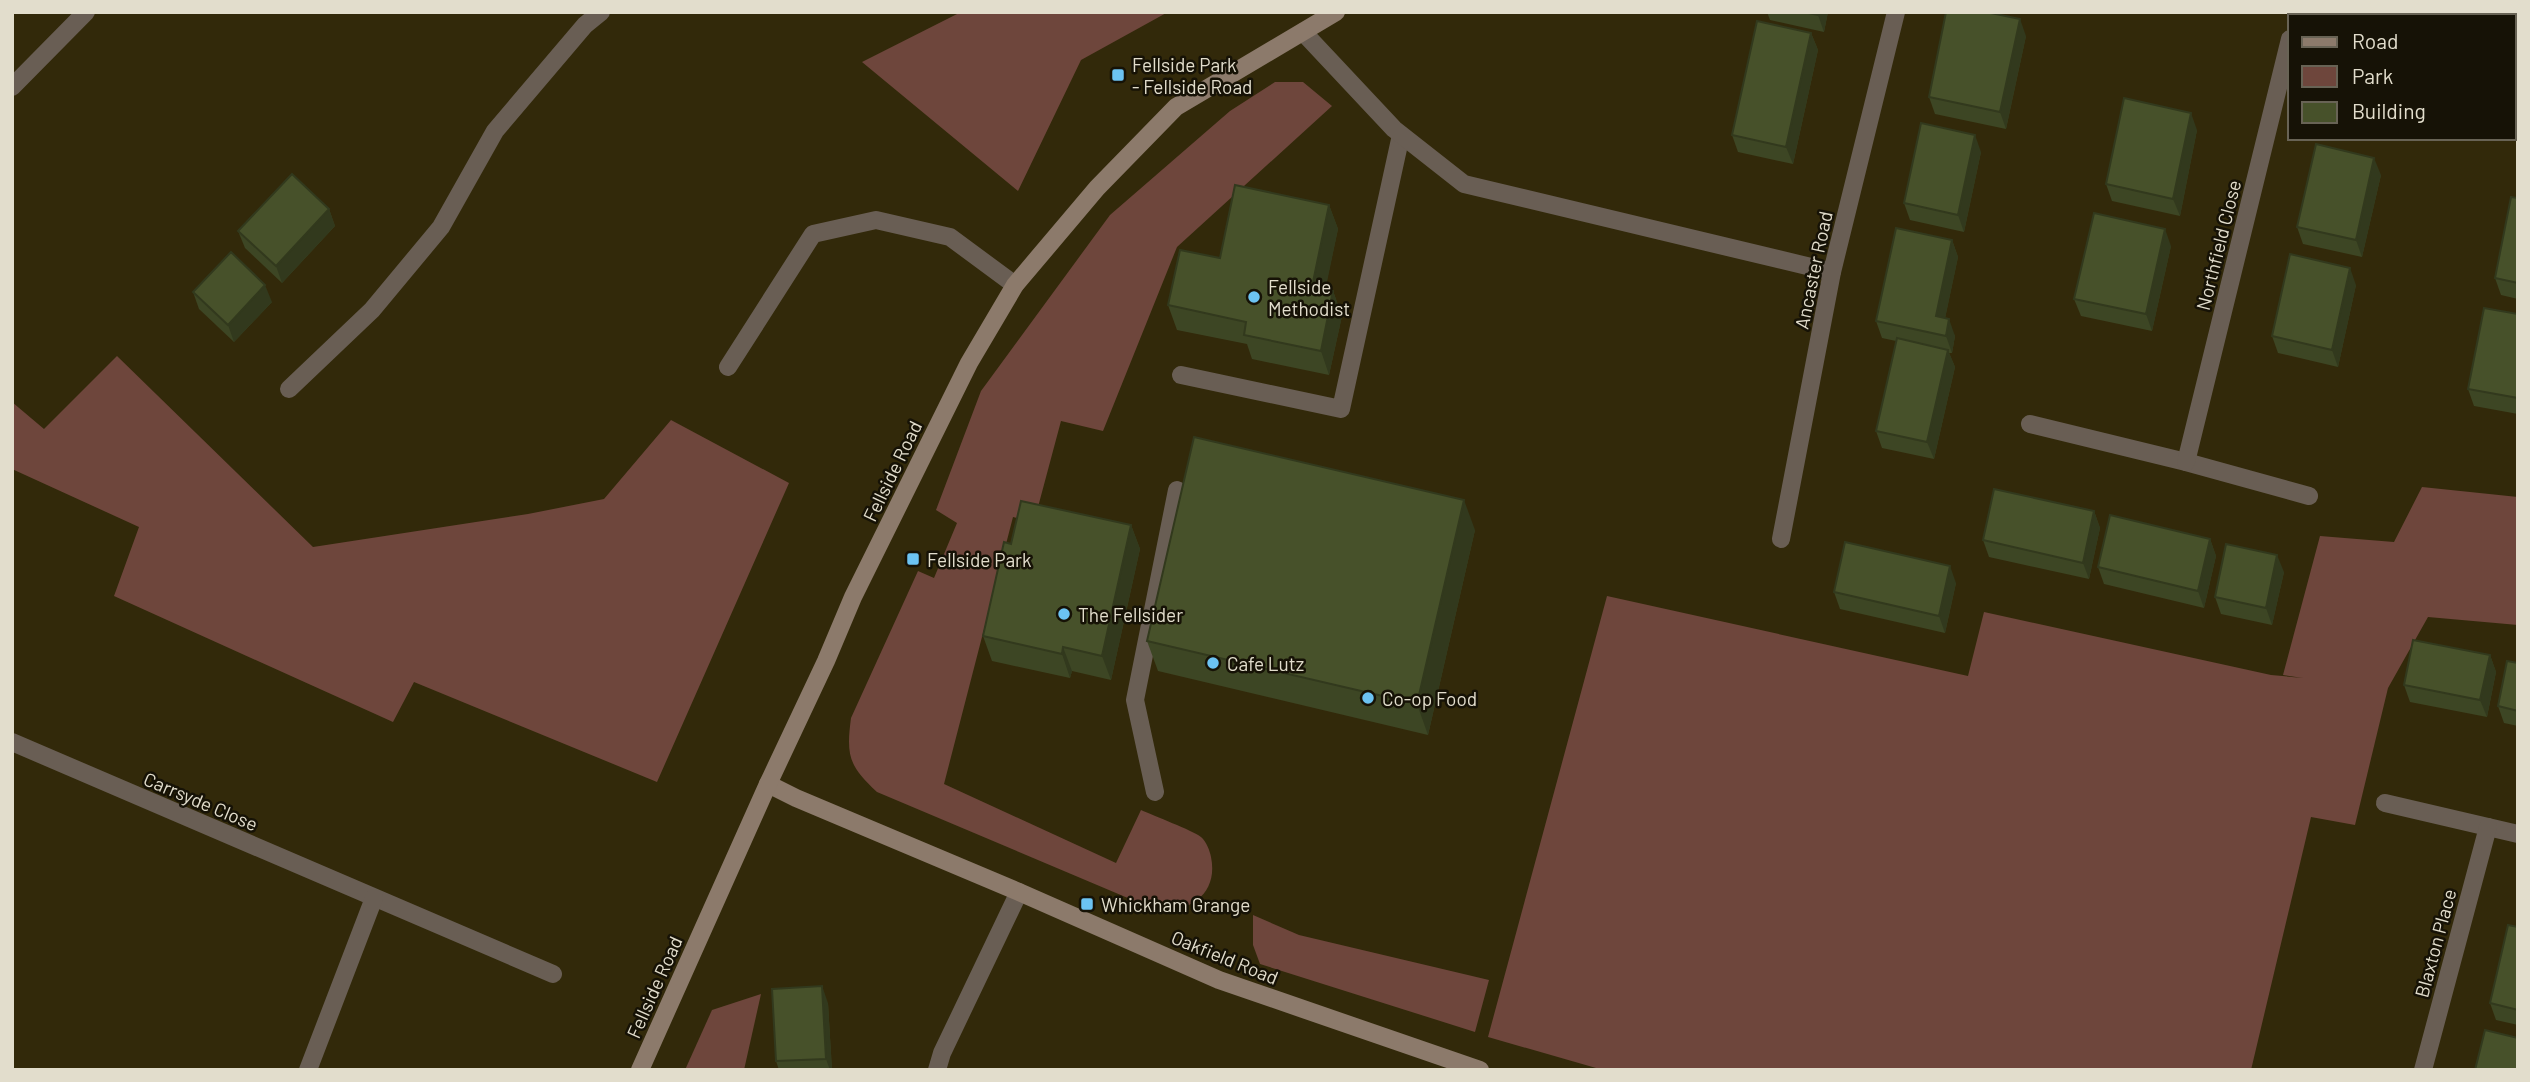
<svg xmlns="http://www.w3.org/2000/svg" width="2530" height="1082" font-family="Barlow,sans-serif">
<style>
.green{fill:#6e463c}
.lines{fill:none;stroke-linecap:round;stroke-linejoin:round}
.lane{stroke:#695e54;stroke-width:18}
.street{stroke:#695e54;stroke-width:18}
.secondary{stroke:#8c7a6b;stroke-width:18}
.wall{fill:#3d4624}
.shaded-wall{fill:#32391d}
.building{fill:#47512a;stroke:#32391d;stroke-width:2}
.poi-dot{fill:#6cc3f2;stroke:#161206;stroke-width:2.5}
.labels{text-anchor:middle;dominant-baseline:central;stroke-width:5;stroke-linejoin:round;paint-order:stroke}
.poi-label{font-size:19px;fill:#e2ddcc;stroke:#161206;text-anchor:start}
.street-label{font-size:19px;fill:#e2ddcc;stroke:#161206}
</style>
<rect width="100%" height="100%" fill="#32290a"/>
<g class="green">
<path d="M961 12H1168L1081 60 1018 191 862 62Z"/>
<path d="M1275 82H1303L1332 106 1177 247 1103 431 1061 421 1034 522 1013 517 944 784 1116 863 1141 810C1154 816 1192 830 1201 837 1206 841 1210 851 1211 857 1218 891 1194 910 1161 912L877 792C849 766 846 756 851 718L918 571 934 578 957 523 936 510 981 391 1110 215 1230 111Z"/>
<path d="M117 356 313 547 528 514 604 499 671 420 789 483 657 782 414 682 393 722 114 596 139 527 12 469V402L44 429Z"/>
<path d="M2422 487 2518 497V625L2428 617 2388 688 2355 825 2311 817 2251 1070H1603L1488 1037 1607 596 1968 676 1984 612 2271 675 2303 678 2283 675 2320 536 2394 542Z"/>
<path d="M1253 915 1299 935 1489 980 1475 1032 1260 964 1253 945Z"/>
<path d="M761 994 744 1070H685L712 1010Z"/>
</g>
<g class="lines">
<g class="lane">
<path d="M1181 375 1341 409 1401 135"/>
<path d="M1155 792 1135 700 1177 490"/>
</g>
<g class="street">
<path d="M2296 16 2297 12"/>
<path d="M1303 32 1394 129 1464 184 1832 272"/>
<path d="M12 87 86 12"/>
<path d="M728 367 813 234 876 220 950 237 1015 285"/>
<path d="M289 389 372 310 441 227 495 131 585 25 601 12"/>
<path d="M2030 424 2186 462 2309 496"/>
<path d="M2186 462 2290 39"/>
<path d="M1781 539 1832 272 1896 12"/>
<path d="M12 742 553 974"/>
<path d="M2385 803 2518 834"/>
<path d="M308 1070 374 898"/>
<path d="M937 1070 942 1053 1019 892"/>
<path d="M2423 1070 2488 827"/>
</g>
<g class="secondary">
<path d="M768 784 796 798 1019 892 1219 980 1480 1070"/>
<path d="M640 1070 768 784 826 661 853 597 969 363 1015 285 1097 188 1176 107 1336 12"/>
</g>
</g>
<g class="wall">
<path d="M1767 12H1828L1824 32 1770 20Z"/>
<path d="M1811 33 1818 50 1793 164 1738 152 1732 135Z"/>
<path d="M2026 36 2006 129 1935 114 1929 97Z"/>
<path d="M2197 130 2180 216 2112 201 2106 184Z"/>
<path d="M1981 152 1964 232 1910 220 1904 203Z"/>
<path d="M2381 175 2362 257 2303 244 2297 227Z"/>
<path d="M2518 198V299L2501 295 2495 278Z"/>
<path d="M1329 205 1338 229 1325 289 1333 291 1342 316 1329 375 1252 359 1247 344 1177 330 1168 305 1220 258Z"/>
<path d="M329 209 335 226 282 283 245 248 238 231Z"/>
<path d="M1952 240 1958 257 1945 318 1955 336 1952 353H1949L1955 367 1934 459 1882 448 1876 431 1896 341 1882 338 1876 321Z"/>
<path d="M2171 246 2152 331 2081 316 2074 299Z"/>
<path d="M2356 285 2338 367 2278 353 2272 336Z"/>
<path d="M193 292 272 302 234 342 199 309Z"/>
<path d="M2518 314V414L2474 406 2468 389Z"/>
<path d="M2094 511 2100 528 2089 579 1989 557 1983 540Z"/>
<path d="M1131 525 1140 549 1111 680 1072 671 1070 678 992 661 983 636 1011 544Z"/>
<path d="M1475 530 1428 735 1158 671 1147 641Z"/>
<path d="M2210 539 2216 556 2204 608 2104 584 2098 567Z"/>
<path d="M2284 572 2272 625 2221 614 2215 597Z"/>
<path d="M1956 583 1945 633 1840 609 1834 592Z"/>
<path d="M2490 655 2496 672 2487 717 2410 702 2404 685Z"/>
<path d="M2518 663V726L2504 723 2498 706Z"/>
<path d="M2518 927V1025L2496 1020 2490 1003Z"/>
<path d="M828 1003 832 1070H779L776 1061Z"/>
</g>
<g class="shaded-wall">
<path d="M1818 12H1828L1824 32 1818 15Z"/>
<path d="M2020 19 2026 36 2006 129 2000 112Z"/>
<path d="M1811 33 1818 50 1793 164 1786 147Z"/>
<path d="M2514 53 2518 63V83L2514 98Z"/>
<path d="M2191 113 2197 130 2180 216 2173 199Z"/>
<path d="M1975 135 1981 152 1964 232 1958 215Z"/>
<path d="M2374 158 2381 175 2362 257 2356 240Z"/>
<path d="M1329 205 1338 229 1321 311 1312 287Z"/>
<path d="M329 209 335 226 282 283 276 266Z"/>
<path d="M2165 229 2171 246 2152 331 2146 314Z"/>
<path d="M1952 240 1958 257 1942 333 1936 316Z"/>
<path d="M2350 268 2356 285 2338 367 2332 350Z"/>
<path d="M265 285 272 302 234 342 228 325Z"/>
<path d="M1333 291 1342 316 1329 375 1321 351Z"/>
<path d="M1949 319 1955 336 1952 353 1946 336Z"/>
<path d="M1948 350 1955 367 1934 459 1927 442Z"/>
<path d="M1464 500 1475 530 1428 735 1417 704Z"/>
<path d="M2094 511 2100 528 2089 579 2083 563Z"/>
<path d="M1131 525 1140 549 1111 680 1102 656Z"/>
<path d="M2210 539 2216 556 2204 608 2198 591Z"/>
<path d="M2277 555 2284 572 2272 625 2266 608Z"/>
<path d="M1950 566 1956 583 1945 633 1939 616Z"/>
<path d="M1063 647 1072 671 1070 678 1062 654Z"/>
<path d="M2490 655 2496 672 2487 717 2480 700Z"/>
<path d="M822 986 828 1003 832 1070H830L826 1059Z"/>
</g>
<g class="building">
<path d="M1804 12H1818V15Z"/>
<path d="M1946 12H1986L2020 19 2000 112 1929 97Z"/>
<path d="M1757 21 1811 33 1786 147 1732 135Z"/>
<path d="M2124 98 2191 113 2173 199 2106 184Z"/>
<path d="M1921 123 1975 135 1958 215 1904 203Z"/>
<path d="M2316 144 2374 158 2356 240 2297 227Z"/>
<path d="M292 174 329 209 276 266 238 231Z"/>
<path d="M1235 185 1329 205 1312 287 1333 291 1321 351 1244 335 1246 322 1168 305 1180 250 1220 258Z"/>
<path d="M2511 197 2518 198V283L2495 278Z"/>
<path d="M2094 213 2165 229 2146 314 2074 299Z"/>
<path d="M1896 228 1952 240 1936 316 1949 319 1946 336 1876 321Z"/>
<path d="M231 252 265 285 228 325 193 292Z"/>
<path d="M2290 254 2350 268 2332 350 2272 336Z"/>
<path d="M2484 308 2518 314V398L2468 389Z"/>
<path d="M1897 338 1948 350 1927 442 1876 431Z"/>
<path d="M1194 437 1464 500 1417 704 1147 641Z"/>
<path d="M1994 489 2094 511 2083 563 1983 540Z"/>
<path d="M1021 501 1131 525 1102 656 1063 647 1062 654 983 636 1004 542 1011 544Z"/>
<path d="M2110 515 2210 539 2198 591 2098 567Z"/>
<path d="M1845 542 1950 566 1939 616 1834 592Z"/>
<path d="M2226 544 2277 555 2266 608 2215 597Z"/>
<path d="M2413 640 2490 655 2480 700 2404 685Z"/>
<path d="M2507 661 2518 663V711L2498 706Z"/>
<path d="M2508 925 2518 927V1010L2490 1003Z"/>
<path d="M822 986 826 1059 776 1061 772 989Z"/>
<path d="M2485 1030 2518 1038V1070H2475Z"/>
</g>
<g class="poi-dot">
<rect x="1111" y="68" width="14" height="14" rx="3.5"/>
<circle cx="1254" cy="297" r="7"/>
<rect x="906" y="552" width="14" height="14" rx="3.5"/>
<circle cx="1064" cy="614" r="7"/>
<circle cx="1213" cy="663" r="7"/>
<circle cx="1368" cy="698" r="7"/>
<rect x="1080" y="897" width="14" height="14" rx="3.5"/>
</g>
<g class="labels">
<g class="poi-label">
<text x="1132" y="64">Fellside Park<tspan x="1132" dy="22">- Fellside Road</tspan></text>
<text x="1268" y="286">Fellside<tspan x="1268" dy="22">Methodist</tspan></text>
<text x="927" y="559">Fellside Park</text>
<text x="1078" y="614">The Fellsider</text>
<text x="1227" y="663">Cafe Lutz</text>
<text x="1382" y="698">Co-op Food</text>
<text x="1101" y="904">Whickham Grange</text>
</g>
<g class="street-label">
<text transform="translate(2218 245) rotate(-76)">Northfield Close</text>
<text transform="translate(1813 270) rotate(-78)">Ancaster Road</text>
<text transform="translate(892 471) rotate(-64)">Fellside Road</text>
<text transform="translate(201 801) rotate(23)">Carrsyde Close</text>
<text transform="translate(2435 943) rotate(-75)">Blaxton Place</text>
<text transform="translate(1225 957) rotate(22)">Oakfield Road</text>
<text transform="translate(654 987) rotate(-66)">Fellside Road</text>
</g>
</g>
<rect width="2530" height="1082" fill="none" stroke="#e2ddcc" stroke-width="28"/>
<rect x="2288" y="14" width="228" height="126" fill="#161206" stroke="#686355" stroke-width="2"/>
<rect x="2302" y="37" width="35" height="10" fill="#8c7a6b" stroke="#686355" stroke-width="2"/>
<text x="2352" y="49" font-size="21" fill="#e2ddcc">Road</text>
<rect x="2302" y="66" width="35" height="21" fill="#6e463c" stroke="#686355" stroke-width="2"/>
<text x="2352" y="84" font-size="21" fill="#e2ddcc">Park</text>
<rect x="2302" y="102" width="35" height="21" fill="#47512a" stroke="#686355" stroke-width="2"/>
<text x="2352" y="119" font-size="21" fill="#e2ddcc">Building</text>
</svg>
